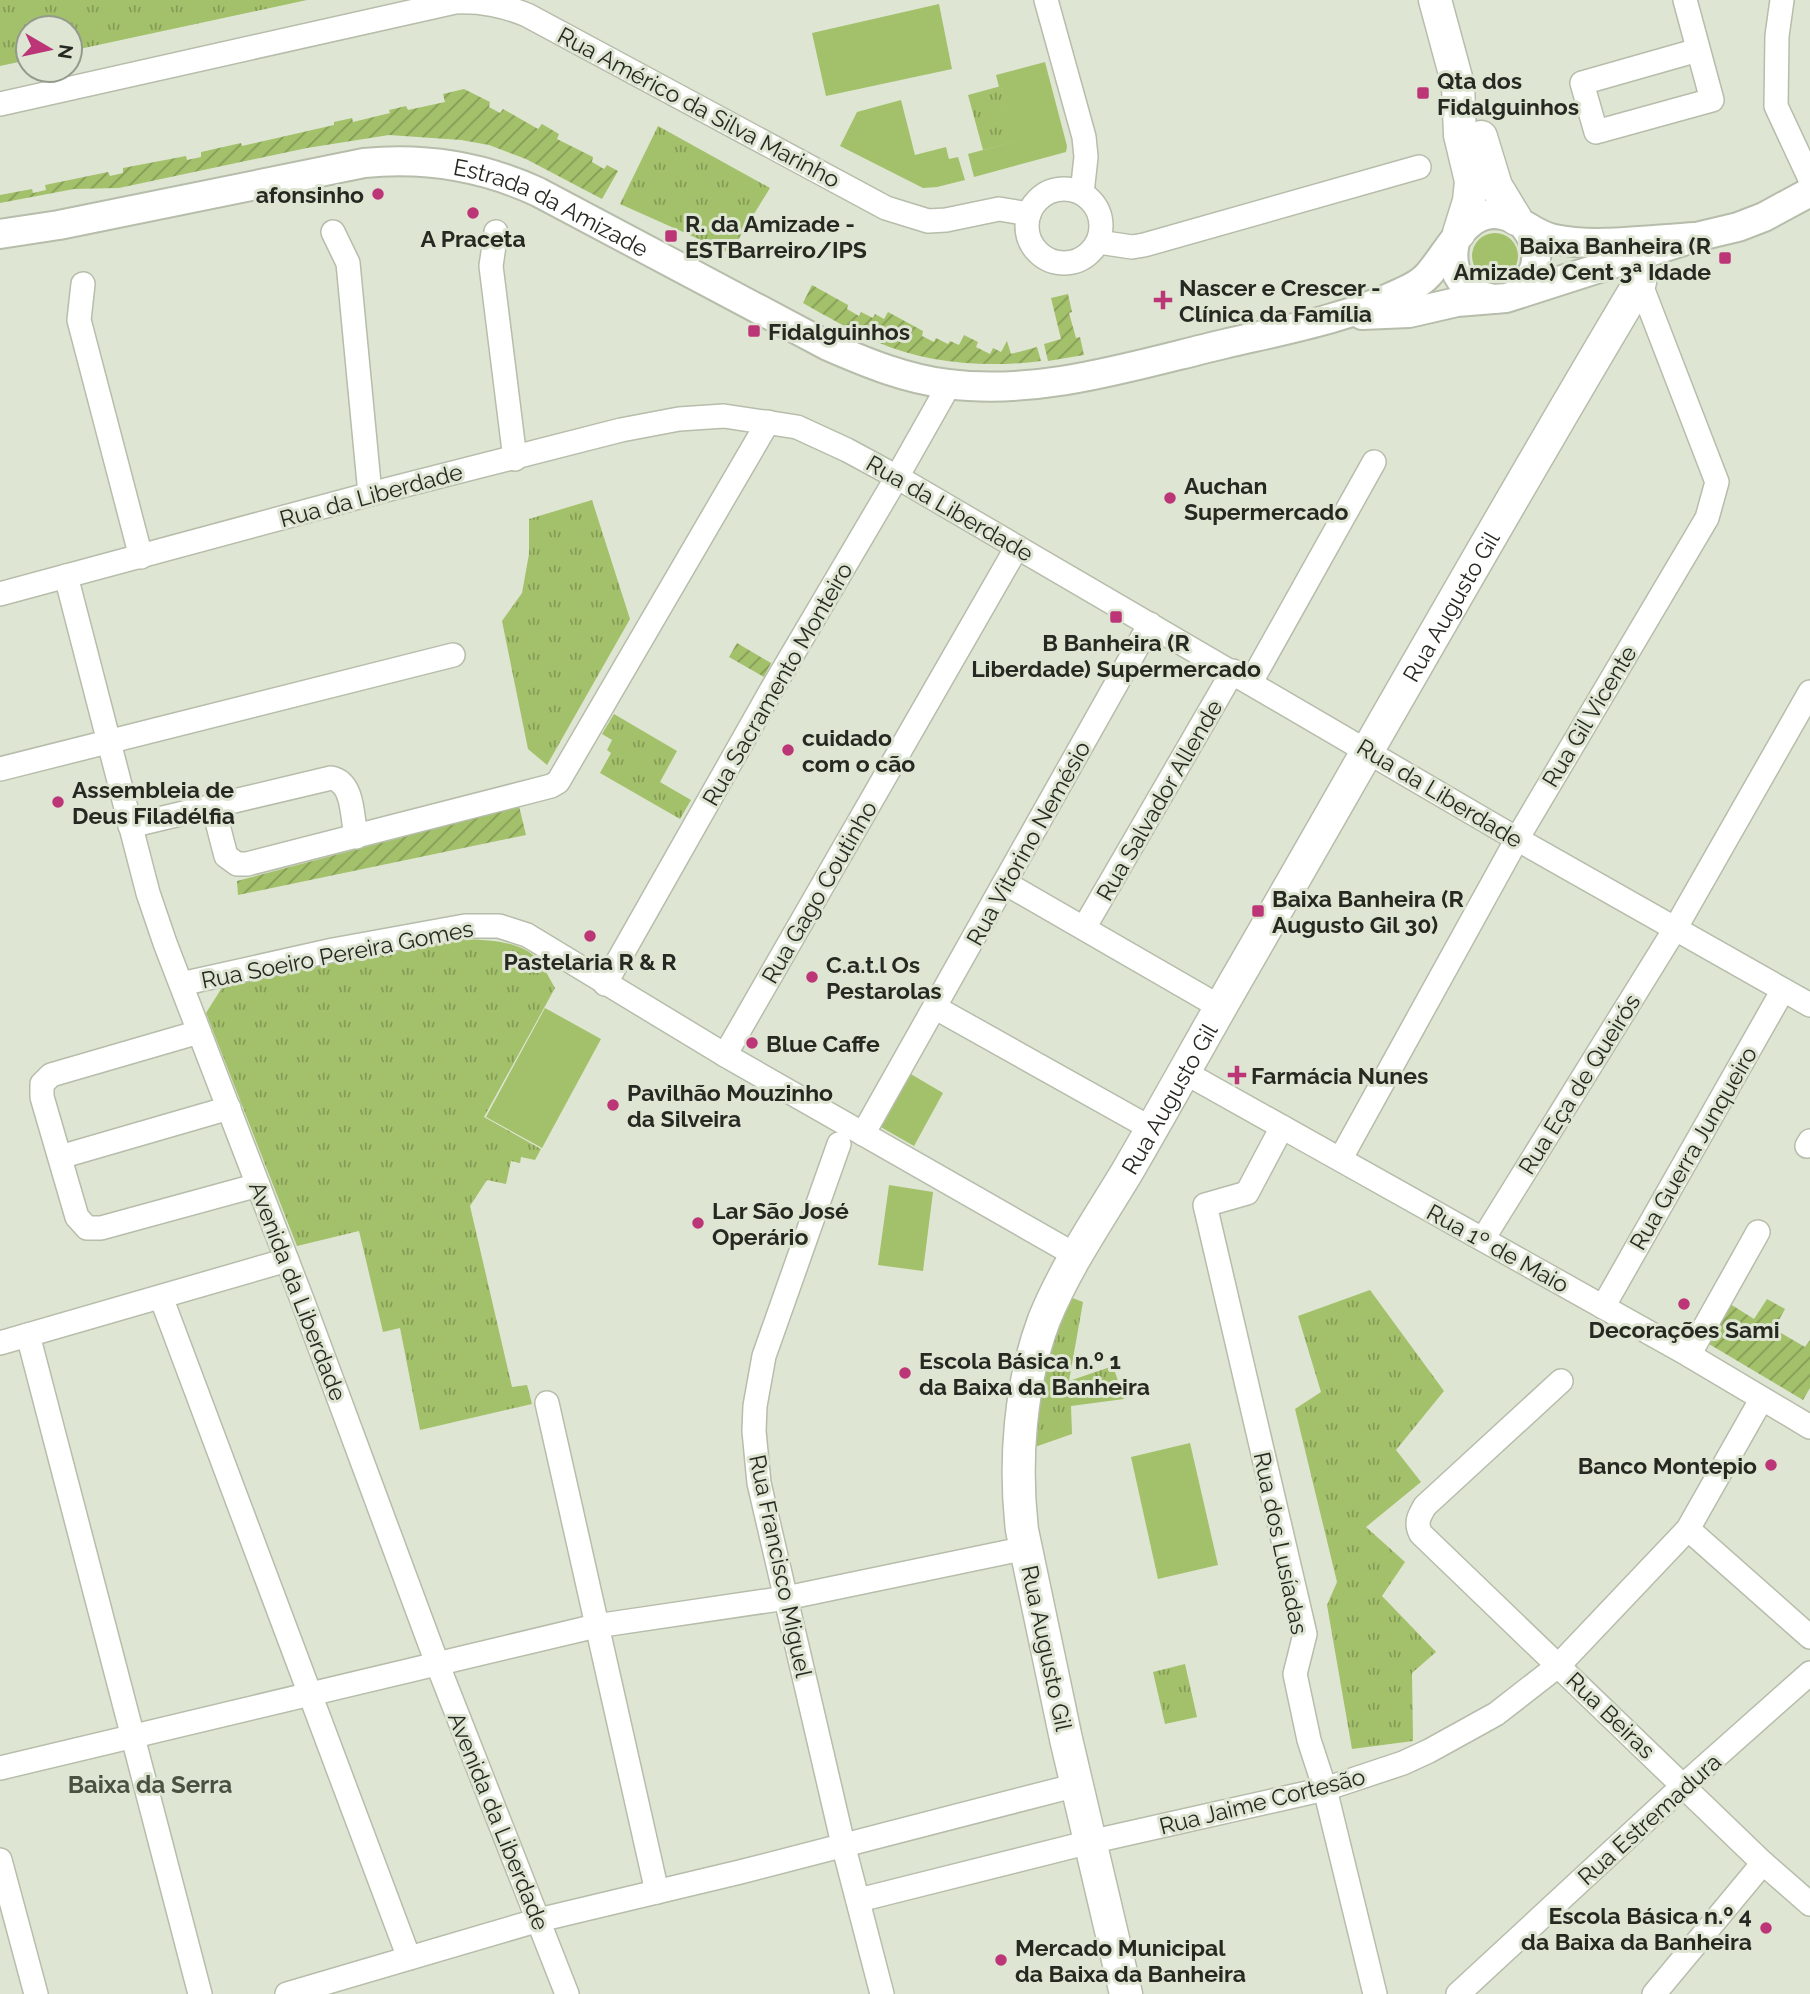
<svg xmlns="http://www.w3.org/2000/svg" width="1810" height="1994" font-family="Raleway,sans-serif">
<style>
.grass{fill:#a3c06a}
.park{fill:url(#park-tufts)}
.garden{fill:url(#garden-furrows)}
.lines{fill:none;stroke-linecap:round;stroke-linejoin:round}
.minor-casing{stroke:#b6bdaa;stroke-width:26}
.tertiary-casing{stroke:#b6bdaa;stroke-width:32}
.secondary-casing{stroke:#b6bdaa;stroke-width:35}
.minor{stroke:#fff;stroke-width:23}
.tertiary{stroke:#fff;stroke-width:28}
.secondary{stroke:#fff;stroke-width:32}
.poi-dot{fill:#bb3577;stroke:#dee6d3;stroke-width:2.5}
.labels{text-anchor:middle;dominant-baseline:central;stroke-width:6;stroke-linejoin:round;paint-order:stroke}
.poi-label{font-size:23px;font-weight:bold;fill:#262922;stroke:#dee6d3;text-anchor:start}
.street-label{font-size:23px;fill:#262922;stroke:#dee6d3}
.neighbourhood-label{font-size:24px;font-weight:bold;fill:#4b5141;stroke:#dee6d3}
</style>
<defs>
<pattern id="park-tufts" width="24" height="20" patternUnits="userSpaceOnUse" patternTransform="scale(1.75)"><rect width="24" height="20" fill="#a3c06a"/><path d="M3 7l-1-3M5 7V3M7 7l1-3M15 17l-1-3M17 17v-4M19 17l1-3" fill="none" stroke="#859c57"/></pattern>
<pattern id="garden-furrows" width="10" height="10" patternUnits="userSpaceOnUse" patternTransform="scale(1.75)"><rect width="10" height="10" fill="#a3c06a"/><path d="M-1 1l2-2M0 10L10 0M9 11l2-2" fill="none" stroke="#859c57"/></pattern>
</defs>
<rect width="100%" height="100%" fill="#dee6d3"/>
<g class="grass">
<path d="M939 4 952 69 826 96 812 33Z"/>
<path d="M1045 62 1067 146 1066 152 974 177 968 154 1013 142 1001 87H999L996 75Z"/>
<path d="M901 100 915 155 946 147 949 159 958 157 965 180 937 187 923 188 840 146 857 112Z"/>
<circle cx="1495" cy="256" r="23"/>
<path d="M545 1008 601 1039 542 1148 486 1117Z"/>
<path d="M909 1073 943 1093 914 1146 879 1126Z"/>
<path d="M889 1185 933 1192 923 1271 878 1265Z"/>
<path d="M1190 1443 1218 1565 1158 1579 1131 1457Z"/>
</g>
<g class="park">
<path d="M0 0H307L70 51V28H28V60L0 66Z"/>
<path d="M1001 86 1014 142 983 150 968 95Z"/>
<path d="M658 126 770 188 730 253 620 204Z"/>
<path d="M592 500 630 619 547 765 528 749 502 621 522 593 529 554V519Z"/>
<path d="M614 714 677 751 660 782 691 800 680 819 600 773 611 753 607 750 612 740 602 734Z"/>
<path d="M461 939C487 940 524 940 541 963 546 971 550 980 555 988L484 1117 541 1149 535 1160 521 1157 520 1163 511 1161 506 1184 487 1180 470 1206 512 1387 527 1385 532 1404 420 1430 400 1328 383 1332 359 1231 297 1246 206 1013 223 986 414 943Z"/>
<path d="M1370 1290 1444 1391 1396 1450 1421 1482 1366 1527 1405 1562 1382 1596 1436 1652 1412 1673 1413 1741 1352 1749 1327 1605 1337 1582 1295 1409 1321 1392 1298 1316Z"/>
<path d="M1067 1296 1083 1302 1069 1381 1113 1366 1124 1399 1071 1406 1072 1434 1032 1448 1041 1354Z"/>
<path d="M1185 1664 1197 1717 1165 1724 1153 1672Z"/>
</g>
<g class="garden">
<path d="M464 89 490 102 489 107 500 113 503 109 538 129 542 124 559 134 557 139 593 157 592 162 604 169 607 165 618 171 602 199 526 159 489 145 461 140 389 135 307 148 119 188 74 189 0 203V195L32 189 33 193 46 190 45 185 108 172 110 176 123 173V168L186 156 187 160 201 157V152L241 143 242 146 334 125V122L352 118 353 122 390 113 389 110 406 106 408 110 445 102 443 94Z"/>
<path d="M812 285 848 305 847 309 859 316 861 312 873 318 875 314 884 319 888 312 923 331 922 336 934 342 936 338 948 344 950 341 959 345 964 335 978 342 976 347 990 354 993 348 1001 352 1007 341 1011 354 1037 347 1041 361C987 368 926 364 875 341 850 330 826 316 803 303Z"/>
<path d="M1068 294 1072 312 1069 313 1076 338 1080 337 1084 355 1048 361 1044 344 1061 339 1051 298Z"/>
<path d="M737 643 771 663 764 677 729 657Z"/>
<path d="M519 806 526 835 238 895 237 881Z"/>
<path d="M1767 1299 1785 1309 1774 1329 1805 1347 1810 1340V1388L1803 1400 1704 1341 1727 1302 1754 1319Z"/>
</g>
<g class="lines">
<defs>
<g id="minor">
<path d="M1046 0 1084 137 1086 157 1082 193"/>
<path d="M1685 0 1712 100 1596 132 1582 83 1698 50"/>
<path d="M1782 0 1777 36 1776 106 1810 179"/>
<path d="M0 104 455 2C482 1 502 5 527 15L886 208 928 221 946 220 999 209 1029 214"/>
<circle cx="1064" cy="226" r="37"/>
<path d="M333 232 348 263 370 494"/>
<path d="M496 232 491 266 515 459"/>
<path d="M1098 242 1132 247 1144 245 1419 167"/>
<path d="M83 284 79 320 141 557"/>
<path d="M66 576 148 893 165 943 303 1302 437 1663 567 1994"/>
<path d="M0 594 370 494 621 430 679 419 724 416 797 427 847 450 897 477 1517 839 1810 1005"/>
<path d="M1251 682 1374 462"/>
<path d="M0 769 453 655"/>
<path d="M213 806 331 778C354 782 352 817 356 837"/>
<path d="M130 826 213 806 226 856 237 864H247L551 786 558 782 768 422"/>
<path d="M1005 883 1220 1007"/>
<path d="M1084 928 1233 671"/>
<path d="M181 984 333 950 465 926H499L527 935 725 1055 1077 1256"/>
<path d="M605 984 772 689 897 477 949 385"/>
<path d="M936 1008 1152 1129"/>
<path d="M199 1032 51 1075 42 1084V1097L77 1217 87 1228H101L258 1185"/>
<path d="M725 1055 1017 547"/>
<path d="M1184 1072 1689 1355 1810 1427"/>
<path d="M1282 1127 1247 1193 1205 1205 1305 1634 1295 1674 1309 1740 1325 1789 1375 1994"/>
<path d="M863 1134 1150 624"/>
<path d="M839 1144 764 1356 755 1406 754 1431 759 1483 843 1844 882 1994"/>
<path d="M1807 1146 1810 1141"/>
<path d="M60 1157 229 1108"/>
<path d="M1341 1158 1517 839 1707 518 1717 482 1636 272"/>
<path d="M1483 1239 1675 929 1810 692"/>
<path d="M161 1297 409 1958"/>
<path d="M1603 1307 1783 990"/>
<path d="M28 1335 200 1994"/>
<path d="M0 1343 287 1260"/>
<path d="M1689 1355 1758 1232"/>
<path d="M1561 1381 1425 1506C1419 1516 1415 1523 1421 1534L1763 1863 1810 1904"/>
<path d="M547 1403 657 1892"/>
<path d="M1688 1529 1810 1637"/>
<path d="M0 1768 596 1626 786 1598 1026 1548"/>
<path d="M0 1860 36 1994"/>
<path d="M859 1900 1090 1842 1325 1789 1403 1763 1429 1751 1496 1714 1559 1665 1688 1529 1761 1400"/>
<path d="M287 1994 539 1920 740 1872 1077 1785"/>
<path d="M1458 1994 1684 1785 1810 1673"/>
<path d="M1654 1994 1763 1863"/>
</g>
<g id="tertiary">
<path id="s1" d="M0 234 59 225 364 163C425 157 482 166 538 192L828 346C867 363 906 379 948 384 1041 396 1135 365 1224 344 1284 330 1346 319 1402 292 1411 288 1422 282 1428 275 1445 256 1462 220 1486 215 1513 209 1529 234 1554 239 1595 248 1653 239 1696 237"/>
<path d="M1455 242C1448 272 1464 294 1494 299"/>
<path d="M1517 293C1539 274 1543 249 1524 226"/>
<path d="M1362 315 1409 313 1457 302 1506 298 1696 237 1738 227 1764 217 1810 192"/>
</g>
<g id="secondary">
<path d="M1435 0 1458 85 1460 135 1471 181 1469 201 1459 233"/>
<path d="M1481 137 1496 186 1516 219"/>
<path id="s2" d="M1126 1994 1066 1739 1022 1530C1014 1462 1020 1384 1044 1320 1065 1268 1098 1220 1127 1172 1165 1107 1201 1041 1239 975 1372 744 1503 511 1640 282"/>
</g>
</defs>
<use href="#minor" class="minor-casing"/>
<use href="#tertiary" class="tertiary-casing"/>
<use href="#secondary" class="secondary-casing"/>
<use href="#minor" class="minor"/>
<use href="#tertiary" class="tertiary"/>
<use href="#secondary" class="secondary"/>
</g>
<g class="poi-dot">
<rect x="1416" y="86" width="14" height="14" rx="3.5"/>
<circle cx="378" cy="194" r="7"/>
<circle cx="473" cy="213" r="7"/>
<rect x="664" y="229" width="14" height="14" rx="3.5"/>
<rect x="1718" y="251" width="14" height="14" rx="3.5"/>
<path d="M1159.5 289.5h7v7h7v7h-7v7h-7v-7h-7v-7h7z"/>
<rect x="747" y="324" width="14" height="14" rx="3.5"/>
<circle cx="1170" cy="498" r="7"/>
<rect x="1109" y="610" width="14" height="14" rx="3.5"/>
<circle cx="788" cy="750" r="7"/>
<circle cx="58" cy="802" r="7"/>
<rect x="1251" y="904" width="14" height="14" rx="3.5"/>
<circle cx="590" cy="936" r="7"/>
<circle cx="812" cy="977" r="7"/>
<circle cx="752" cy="1043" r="7"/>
<path d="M1233.5 1064.5h7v7h7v7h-7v7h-7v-7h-7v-7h7z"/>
<circle cx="613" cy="1105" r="7"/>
<circle cx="698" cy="1223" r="7"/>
<circle cx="1684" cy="1304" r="7"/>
<circle cx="905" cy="1373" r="7"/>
<circle cx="1771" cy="1465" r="7"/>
<circle cx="1766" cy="1928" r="7"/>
<circle cx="1001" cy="1960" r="7"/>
</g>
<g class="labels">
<g class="poi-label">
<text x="1437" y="80">Qta dos<tspan x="1437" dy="26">Fidalguinhos</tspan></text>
<text x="364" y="194" text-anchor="end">afonsinho</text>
<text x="685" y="223">R. da Amizade -<tspan x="685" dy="26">ESTBarreiro/IPS</tspan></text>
<text x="473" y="238" text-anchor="middle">A Praceta</text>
<text x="1711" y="245" text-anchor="end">Baixa Banheira (R<tspan x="1711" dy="26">Amizade) Cent 3ª Idade</tspan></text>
<text x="1179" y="287">Nascer e Crescer -<tspan x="1179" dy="26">Clínica da Família</tspan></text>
<text x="768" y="331">Fidalguinhos</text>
<text x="1184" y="485">Auchan<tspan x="1184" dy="26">Supermercado</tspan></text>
<text x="1116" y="642" text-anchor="middle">B Banheira (R<tspan x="1116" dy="26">Liberdade) Supermercado</tspan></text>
<text x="802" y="737">cuidado<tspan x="802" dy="26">com o cão</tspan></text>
<text x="72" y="789">Assembleia de<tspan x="72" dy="26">Deus Filadélfia</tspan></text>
<text x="1272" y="898">Baixa Banheira (R<tspan x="1272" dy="26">Augusto Gil 30)</tspan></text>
<text x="590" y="961" text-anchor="middle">Pastelaria R &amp; R</text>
<text x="826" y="964">C.a.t.l Os<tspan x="826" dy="26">Pestarolas</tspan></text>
<text x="766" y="1043">Blue Caffe</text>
<text x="1251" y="1075">Farmácia Nunes</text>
<text x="627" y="1092">Pavilhão Mouzinho<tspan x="627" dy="26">da Silveira</tspan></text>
<text x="712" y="1210">Lar São José<tspan x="712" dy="26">Operário</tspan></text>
<text x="1684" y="1329" text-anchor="middle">Decorações Sami</text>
<text x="919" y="1360">Escola Básica n.º 1<tspan x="919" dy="26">da Baixa da Banheira</tspan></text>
<text x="1757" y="1465" text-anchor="end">Banco Montepio</text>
<text x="1752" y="1915" text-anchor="end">Escola Básica n.º 4<tspan x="1752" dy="26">da Baixa da Banheira</tspan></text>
<text x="1015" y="1947">Mercado Municipal<tspan x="1015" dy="26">da Baixa da Banheira</tspan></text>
</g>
<g class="street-label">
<text transform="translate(699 107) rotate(28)">Rua Américo da Silva Marinho</text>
<text stroke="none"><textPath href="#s1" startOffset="567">Estrada da Amizade</textPath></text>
<text transform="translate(371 495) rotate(-15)">Rua da Liberdade</text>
<text transform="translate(950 508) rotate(30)">Rua da Liberdade</text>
<text stroke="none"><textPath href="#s2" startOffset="1510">Rua Augusto Gil</textPath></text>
<text transform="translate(777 684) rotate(-60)">Rua Sacramento Monteiro</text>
<text transform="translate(1589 716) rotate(-59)">Rua Gil Vicente</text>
<text transform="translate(1440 793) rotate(31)">Rua da Liberdade</text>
<text transform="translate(1159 800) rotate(-60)">Rua Salvador Allende</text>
<text transform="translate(1028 843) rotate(-61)">Rua Vitorino Nemésio</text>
<text transform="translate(819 892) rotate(-60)">Rua Gago Coutinho</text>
<text transform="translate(337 954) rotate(-11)">Rua Soeiro Pereira Gomes</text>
<text transform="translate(1579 1084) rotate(-58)">Rua Eça de Queirós</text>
<text stroke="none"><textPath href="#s2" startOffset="943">Rua Augusto Gil</textPath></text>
<text transform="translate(1693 1148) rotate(-60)">Rua Guerra Junqueiro</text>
<text transform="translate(1498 1248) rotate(29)">Rua 1º de Maio</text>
<text transform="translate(298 1291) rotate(69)">Avenida da Liberdade</text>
<text transform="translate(1281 1543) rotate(78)">Rua dos Lusíadas</text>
<text transform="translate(781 1566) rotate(78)">Rua Francisco Miguel</text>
<text transform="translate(1047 1648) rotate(78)">Rua Augusto Gil</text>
<text transform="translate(1611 1715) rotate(44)">Rua Beiras</text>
<text transform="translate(1262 1801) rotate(-14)">Rua Jaime Cortesão</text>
<text transform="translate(1649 1819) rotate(-42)">Rua Estremadura</text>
<text transform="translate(499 1821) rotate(68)">Avenida da Liberdade</text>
</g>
<g class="neighbourhood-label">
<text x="150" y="1784">Baixa da Serra</text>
</g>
</g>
<g transform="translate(49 49) rotate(99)"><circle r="33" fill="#dee6d3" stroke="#949a8c" stroke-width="2"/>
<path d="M0-5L12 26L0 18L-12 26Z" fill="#bb3577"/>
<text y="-10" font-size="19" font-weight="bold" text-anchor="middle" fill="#262922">N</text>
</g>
</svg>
